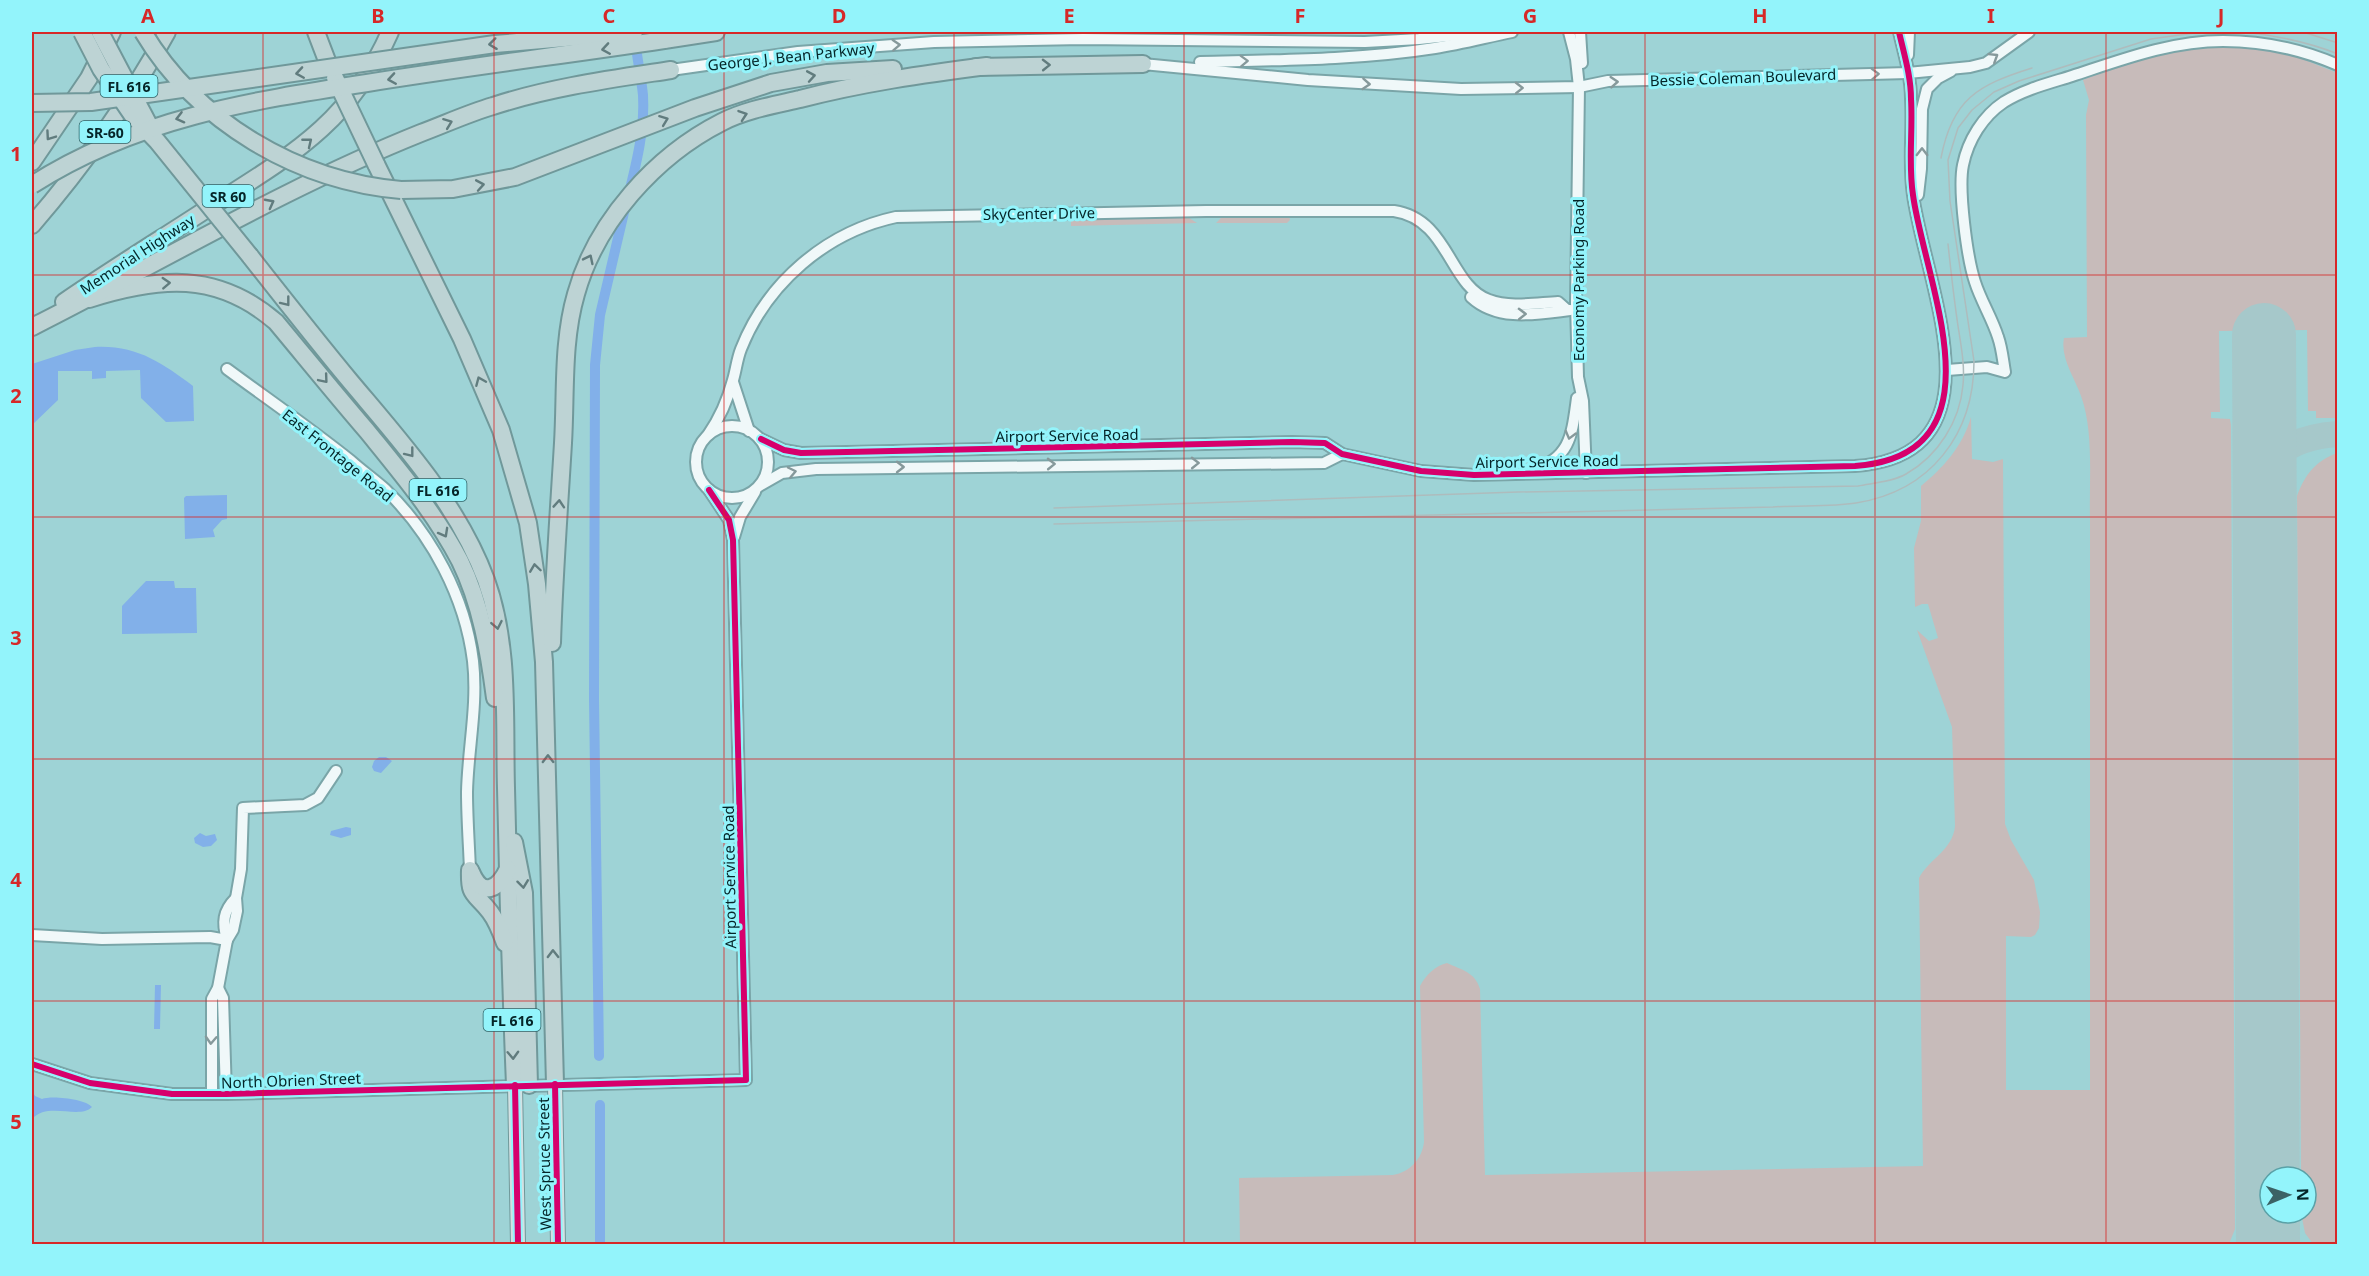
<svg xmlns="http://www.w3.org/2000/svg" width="2369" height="1276" font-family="'Noto Sans',sans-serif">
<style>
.green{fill:#c7bbba}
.water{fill:#82b0e9}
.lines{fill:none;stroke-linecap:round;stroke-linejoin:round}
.canal{stroke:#82b0e9;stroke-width:10}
.taxiway{stroke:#a6c8ca;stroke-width:26}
.runway{stroke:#a6c8ca;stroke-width:64}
.minor-casing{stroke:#7aa5a8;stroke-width:14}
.major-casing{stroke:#70989a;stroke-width:16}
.highway-casing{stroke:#70989a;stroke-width:20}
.minor{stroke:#f0f8f9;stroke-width:10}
.major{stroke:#d2e1e3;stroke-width:14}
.highway{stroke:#bdd3d4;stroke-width:16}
.tram{stroke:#aebcbd;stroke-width:1.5}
.highway-bridge-casing{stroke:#70989a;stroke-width:20;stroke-linecap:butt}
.highway-bridge{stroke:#bdd3d4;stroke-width:16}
.cycleway-casing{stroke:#93f4fb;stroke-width:10}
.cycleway{stroke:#d6006c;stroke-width:6}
.oneway{stroke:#617c7e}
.oneway2{stroke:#86999b}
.grid{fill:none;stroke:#d62828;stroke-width:1.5;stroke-opacity:0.55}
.labels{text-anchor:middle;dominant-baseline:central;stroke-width:6;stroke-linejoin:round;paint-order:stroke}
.shield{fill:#93f4fb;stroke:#306367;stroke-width:1.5}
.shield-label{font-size:14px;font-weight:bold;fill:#052528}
.street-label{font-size:15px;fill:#052528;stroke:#93f4fb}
.neatline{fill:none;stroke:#d62828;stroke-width:2}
.grid-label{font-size:20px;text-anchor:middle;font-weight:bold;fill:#d62828}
</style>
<rect width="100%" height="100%" fill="#9ed3d6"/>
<g class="green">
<path d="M2244 47 2288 53 2337 73V418H2316V411H2308L2307 330 2219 331 2220 412H2211V418L2230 419 2231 425 2235 1229 2229 1244H1240L1239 1178 1393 1175C1410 1172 1422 1159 1424 1142L1420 986C1425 976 1436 965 1447 963 1462 970 1475 972 1480 989L1485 1175 1923 1166 1919 878C1929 859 1953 850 1955 826L1952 727 1917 630 1929 641 1938 638 1928 604H1922L1915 607 1914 548 1921 521V486C1943 468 1963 446 1971 417L1972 459 1993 462 2003 459 2005 824 2011 840 2034 880 2040 912 2039 928 2035 935 2031 937 2006 936V1090H2090V517C2089 478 2094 432 2081 396 2075 378 2060 358 2064 338L2087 337 2086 115 2089 100 2083 80 2109 69 2180 49Z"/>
<path d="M1186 216 1197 223 1071 226V219Z"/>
<path d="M1223 216H1289L1290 220 1287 223H1216Z"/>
<path d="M2337 453 2338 1244H2313L2305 1233 2301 1213H2306V1177H2301L2297 496C2305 474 2316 461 2337 453Z"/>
</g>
<g class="water">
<path d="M95 347C137 345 162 363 193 386L194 421 166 422 141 398 140 370 106 371V378L92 379V371H58V400L32 425V364L75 350Z"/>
<path d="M227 495V519L222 520 213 530 215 537 185 539 184 498 186 496Z"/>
<path d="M146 581H174L175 588H196L197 633 122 634V606Z"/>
<path d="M379 757H386L392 761 381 773 374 771 372 767 374 761Z"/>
<path d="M346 827 351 828V835L341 838 330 835 331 831Z"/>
<path d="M200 833 206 836 215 834 217 840 211 846 203 847 195 843 194 838Z"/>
<path d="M155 985H161L160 1029H154Z"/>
<path d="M32 1091 35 1096 42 1099C51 1095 86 1099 92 1107 79 1120 48 1101 32 1119Z"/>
</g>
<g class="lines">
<g class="canal">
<path d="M629 193C637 161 645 128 643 95 641 76 637 58 635 39"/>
<path d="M599 1056 594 699 595 365 600 315 625 208"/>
<path d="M600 1244V1105"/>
</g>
<g class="taxiway">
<path d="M2264 475C2276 445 2309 436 2338 434"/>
<path d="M2269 1142 2270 1220 2279 1244"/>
</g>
<path class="runway" d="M2264 335 2268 1244"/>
<defs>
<g id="minor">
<path d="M1569 32 1576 59 1579 87 1576 303 1578 377 1583 401 1586 473"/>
<path d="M1580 32 1582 63"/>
<path d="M1908 55 1909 32"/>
<path d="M1200 62C1279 60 1358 60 1435 48 1461 44 1487 37 1512 32"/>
<path d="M1143 64 1308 80 1461 89 1579 87 1608 81 1908 73 1970 67 1986 63 2029 32"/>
<path d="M671 70 798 52 934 42 1083 39 1365 42 1419 39 1486 32"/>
<path d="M1918 195 1921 169 1922 109 1927 89 1938 78 1951 71"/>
<path d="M1471 297C1498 322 1537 314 1570 310"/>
<path d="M227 369C269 400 311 429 351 461 362 471 375 480 386 490 432 535 465 597 473 661 478 705 468 748 467 792 467 818 469 844 470 870"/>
<path d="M1947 370 1987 367 2005 372C2003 361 2002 348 1998 337 1992 318 1981 301 1975 282 1967 258 1958 189 1963 165 1968 140 1983 116 2004 102 2025 89 2050 83 2072 76 2121 60 2170 41 2223 41 2263 41 2301 49 2338 65"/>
<path d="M733 382 749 431"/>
<circle cx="732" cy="462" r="36"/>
<path d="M708 435C719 419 728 399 733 380 736 370 737 359 741 349 767 283 826 232 896 217L1206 211H1394C1449 219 1449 286 1489 300 1509 308 1537 303 1558 302L1567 310"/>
<path d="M761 439 784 450 801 453 1292 442 1325 443 1342 454 1421 471 1474 475 1855 466C2007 455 1925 284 1913 195 1908 163 1913 131 1911 99 1911 76 1904 54 1899 32"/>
<path d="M1533 470C1571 458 1572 434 1577 398"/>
<path d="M761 485 782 473 816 469 1324 463 1342 454"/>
<path d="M734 537 740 517 755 492"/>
<path d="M32 935 102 939 210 937 227 940"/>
<path d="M227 940C222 922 223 911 236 898"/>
<path d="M218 988 223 998 226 1094"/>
<path d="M32 1064 90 1083 172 1094H226L746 1080 733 540 729 520 709 490"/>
<path d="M212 1094V999L218 988 227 940 233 930 237 911 236 898 241 869 243 808 305 805 318 798 336 771"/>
</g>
<g id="major">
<path d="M555 1084 558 1244"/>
<path d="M515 1085 518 1244"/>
</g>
<g id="highway">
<path d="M316 32 329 66"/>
<path d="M664 40 716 32"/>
<path d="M976 67 1143 64"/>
<path d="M32 162 89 78 112 32"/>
<path d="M376 164 462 339 501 430 528 523 537 584 544 662 555 1084"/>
<path d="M401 190 453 189 515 177 695 108 771 83 827 73 893 69"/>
<path d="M32 225C84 165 129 101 167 32"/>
<path d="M250 256C283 298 316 340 350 381 402 443 458 504 486 580 510 647 504 718 506 788 508 887 511 986 515 1085"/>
<path d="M89 299C159 277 217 271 276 322 306 358 336 395 367 431 401 473 435 513 460 561 481 604 489 652 495 698"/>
<path d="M64 302C112 269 161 239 210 207 290 156 350 123 390 32"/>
<path d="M32 327C161 262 286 187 421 133 445 124 469 113 493 106 551 87 612 79 671 70"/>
<path d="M552 643C554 576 559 510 563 443 566 394 562 342 576 294 596 222 655 156 722 122 745 110 774 105 800 99 862 83 924 74 987 66"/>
<path d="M514 842 524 893 529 1085"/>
<path d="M470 870C469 898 475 892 490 912 497 921 501 932 505 943"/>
<path d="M471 872C482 898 498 890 508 869"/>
</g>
</defs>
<use href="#minor" class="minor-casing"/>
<use href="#major" class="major-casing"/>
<use href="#highway" class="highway-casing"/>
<use href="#minor" class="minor"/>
<use href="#major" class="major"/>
<use href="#highway" class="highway"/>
<g class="tram">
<path d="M2246 32C2278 36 2308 42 2338 54"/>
<path d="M2303 32 2338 43"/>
<path d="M1941 158C1952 99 1978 85 2032 68"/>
<path d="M1054 508 1518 492 1858 486C1873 483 1892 482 1906 474 1938 456 1960 421 1963 385 1965 366 1961 345 1958 326 1954 299 1951 272 1948 244"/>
<path d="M1054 524 1773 507C1801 505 1830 507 1856 503 1931 491 1974 434 1974 361L1950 201 1948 160 1958 128 1972 110 1994 92 2019 81 2151 39 2201 32"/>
</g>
<defs>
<g id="highway-bridge">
<path d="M82 32 101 69 133 116 157 141 250 256"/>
<path d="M100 32 151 129"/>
<path d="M143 32C197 122 297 181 401 190"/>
<path d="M335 78 376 164"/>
<path d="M32 103 91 102 495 44 634 32"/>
<path d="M32 185C135 119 248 101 367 83 466 67 565 55 664 40"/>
</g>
</defs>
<use href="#highway-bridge" class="highway-bridge-casing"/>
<use href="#highway-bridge" class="highway-bridge"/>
<defs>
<g id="cycleway">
<path d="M761 439 784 450 801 453 1292 442 1325 443 1342 454 1421 471 1474 475 1855 466C2007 455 1925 284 1913 195 1908 163 1913 131 1911 99 1911 76 1904 54 1899 32"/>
<path d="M32 1064 90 1083 172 1094H226L746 1080 733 540 729 520 709 490"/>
<path d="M555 1084 558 1244"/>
<path d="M515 1085 518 1244"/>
</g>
</defs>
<use href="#cycleway" class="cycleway-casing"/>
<use href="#cycleway" class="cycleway"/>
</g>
<defs><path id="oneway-chevron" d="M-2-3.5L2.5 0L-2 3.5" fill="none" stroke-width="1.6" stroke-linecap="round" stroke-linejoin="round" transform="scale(1.5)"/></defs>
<g class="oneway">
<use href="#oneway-chevron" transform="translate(493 44) rotate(173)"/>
<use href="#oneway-chevron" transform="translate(606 49) rotate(171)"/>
<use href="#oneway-chevron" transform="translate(1046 65) rotate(-1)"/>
<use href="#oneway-chevron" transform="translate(300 73) rotate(171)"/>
<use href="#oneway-chevron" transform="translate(811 76) rotate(-10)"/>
<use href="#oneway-chevron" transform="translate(392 79) rotate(171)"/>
<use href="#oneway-chevron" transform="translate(743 115) rotate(-19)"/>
<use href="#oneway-chevron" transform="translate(180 118) rotate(166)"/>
<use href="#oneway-chevron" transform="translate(664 120) rotate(-21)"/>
<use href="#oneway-chevron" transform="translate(448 123) rotate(-21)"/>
<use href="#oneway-chevron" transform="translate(50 136) rotate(125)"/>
<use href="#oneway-chevron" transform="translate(308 142) rotate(-39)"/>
<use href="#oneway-chevron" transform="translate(480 185) rotate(-10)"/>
<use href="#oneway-chevron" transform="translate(270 203) rotate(-28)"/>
<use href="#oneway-chevron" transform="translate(589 259) rotate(-64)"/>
<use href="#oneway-chevron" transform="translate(166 283) rotate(-3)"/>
<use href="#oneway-chevron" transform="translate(286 302) rotate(52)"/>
<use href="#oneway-chevron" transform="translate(324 379) rotate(50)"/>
<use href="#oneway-chevron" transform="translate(480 381) rotate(-113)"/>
<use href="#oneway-chevron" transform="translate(410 453) rotate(52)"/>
<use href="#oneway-chevron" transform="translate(559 504) rotate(-86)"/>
<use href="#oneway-chevron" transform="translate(444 533) rotate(61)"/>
<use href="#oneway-chevron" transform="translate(535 568) rotate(-98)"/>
<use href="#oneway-chevron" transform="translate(497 625) rotate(79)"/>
<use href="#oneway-chevron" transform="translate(548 759) rotate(-91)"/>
<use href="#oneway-chevron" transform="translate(523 884) rotate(83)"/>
<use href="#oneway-chevron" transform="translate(553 954) rotate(-91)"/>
<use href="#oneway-chevron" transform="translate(513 1055) rotate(88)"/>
</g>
<g class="oneway2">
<use href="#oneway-chevron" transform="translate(896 45) rotate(-3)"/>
<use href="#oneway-chevron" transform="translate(1994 57) rotate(-32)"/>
<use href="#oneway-chevron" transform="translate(1244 61) rotate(-2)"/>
<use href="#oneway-chevron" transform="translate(1875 74) rotate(-2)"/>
<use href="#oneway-chevron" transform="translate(1614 82) rotate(-4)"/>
<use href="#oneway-chevron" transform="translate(1366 84) rotate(4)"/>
<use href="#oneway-chevron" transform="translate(1519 88) rotate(-1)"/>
<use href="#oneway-chevron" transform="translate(1922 152) rotate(-90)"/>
<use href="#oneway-chevron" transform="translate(1522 314) rotate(-1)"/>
<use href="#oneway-chevron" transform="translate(1570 435) rotate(105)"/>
<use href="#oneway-chevron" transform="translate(1195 463) rotate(-1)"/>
<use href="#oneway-chevron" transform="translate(1051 464) rotate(-1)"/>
<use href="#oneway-chevron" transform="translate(900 467)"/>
<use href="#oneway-chevron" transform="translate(792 472) rotate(-12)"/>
<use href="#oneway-chevron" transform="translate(211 1040) rotate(93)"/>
</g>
<path class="grid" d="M263 32V1244M494 32V1244M724 32V1244M954 32V1244M1184 32V1244M1415 32V1244M1645 32V1244M1875 32V1244M2106 32V1244M32 275H2338M32 517H2338M32 759H2338M32 1001H2338"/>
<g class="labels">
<g class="shield">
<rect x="100.5" y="75" width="57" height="22" rx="4.5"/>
<rect x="79.5" y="121" width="51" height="22" rx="4.5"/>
<rect x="202.5" y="185" width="51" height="22" rx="4.5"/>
<rect x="409.5" y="479" width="57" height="22" rx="4.5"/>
<rect x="483.5" y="1009" width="57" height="22" rx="4.5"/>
</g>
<g class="shield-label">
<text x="129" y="86">FL 616</text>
<text x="105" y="132">SR-60</text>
<text x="228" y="196">SR 60</text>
<text x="438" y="490">FL 616</text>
<text x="512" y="1020">FL 616</text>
</g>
<g class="street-label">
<text transform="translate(791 56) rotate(-6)">George J. Bean Parkway</text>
<text transform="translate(1743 77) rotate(-2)">Bessie Coleman Boulevard</text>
<text transform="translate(1039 213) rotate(-1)">SkyCenter Drive</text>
<text transform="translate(137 254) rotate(-33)">Memorial Highway</text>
<text transform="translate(1578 280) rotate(-90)">Economy Parking Road</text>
<text transform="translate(1067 435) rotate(-1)">Airport Service Road</text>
<text transform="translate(338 455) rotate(39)">East Frontage Road</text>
<text transform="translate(1547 461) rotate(-1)">Airport Service Road</text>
<text transform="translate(729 877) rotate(-91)">Airport Service Road</text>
<text transform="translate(291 1080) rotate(-2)">North Obrien Street</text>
<text transform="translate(544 1164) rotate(-91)">West Spruce Street</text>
</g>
</g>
<rect width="2369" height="1276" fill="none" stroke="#93f4fb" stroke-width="66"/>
<g transform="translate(2288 1195) rotate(88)"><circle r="28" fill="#93f4fb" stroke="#5aa1a7" stroke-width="1.5"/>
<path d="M0-4.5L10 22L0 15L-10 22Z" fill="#3b6265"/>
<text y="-9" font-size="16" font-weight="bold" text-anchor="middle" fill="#052528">N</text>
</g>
<rect x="33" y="33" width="2303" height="1210" class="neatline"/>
<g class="grid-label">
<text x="148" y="23">A</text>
<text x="378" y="23">B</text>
<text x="609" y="23">C</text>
<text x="839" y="23">D</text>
<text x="1069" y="23">E</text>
<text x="1300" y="23">F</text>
<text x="1530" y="23">G</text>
<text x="1760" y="23">H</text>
<text x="1991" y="23">I</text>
<text x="2221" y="23">J</text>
<text x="16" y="161">1</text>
<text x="16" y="403">2</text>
<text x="16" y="645">3</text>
<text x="16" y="887">4</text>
<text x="16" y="1129">5</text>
</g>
</svg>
